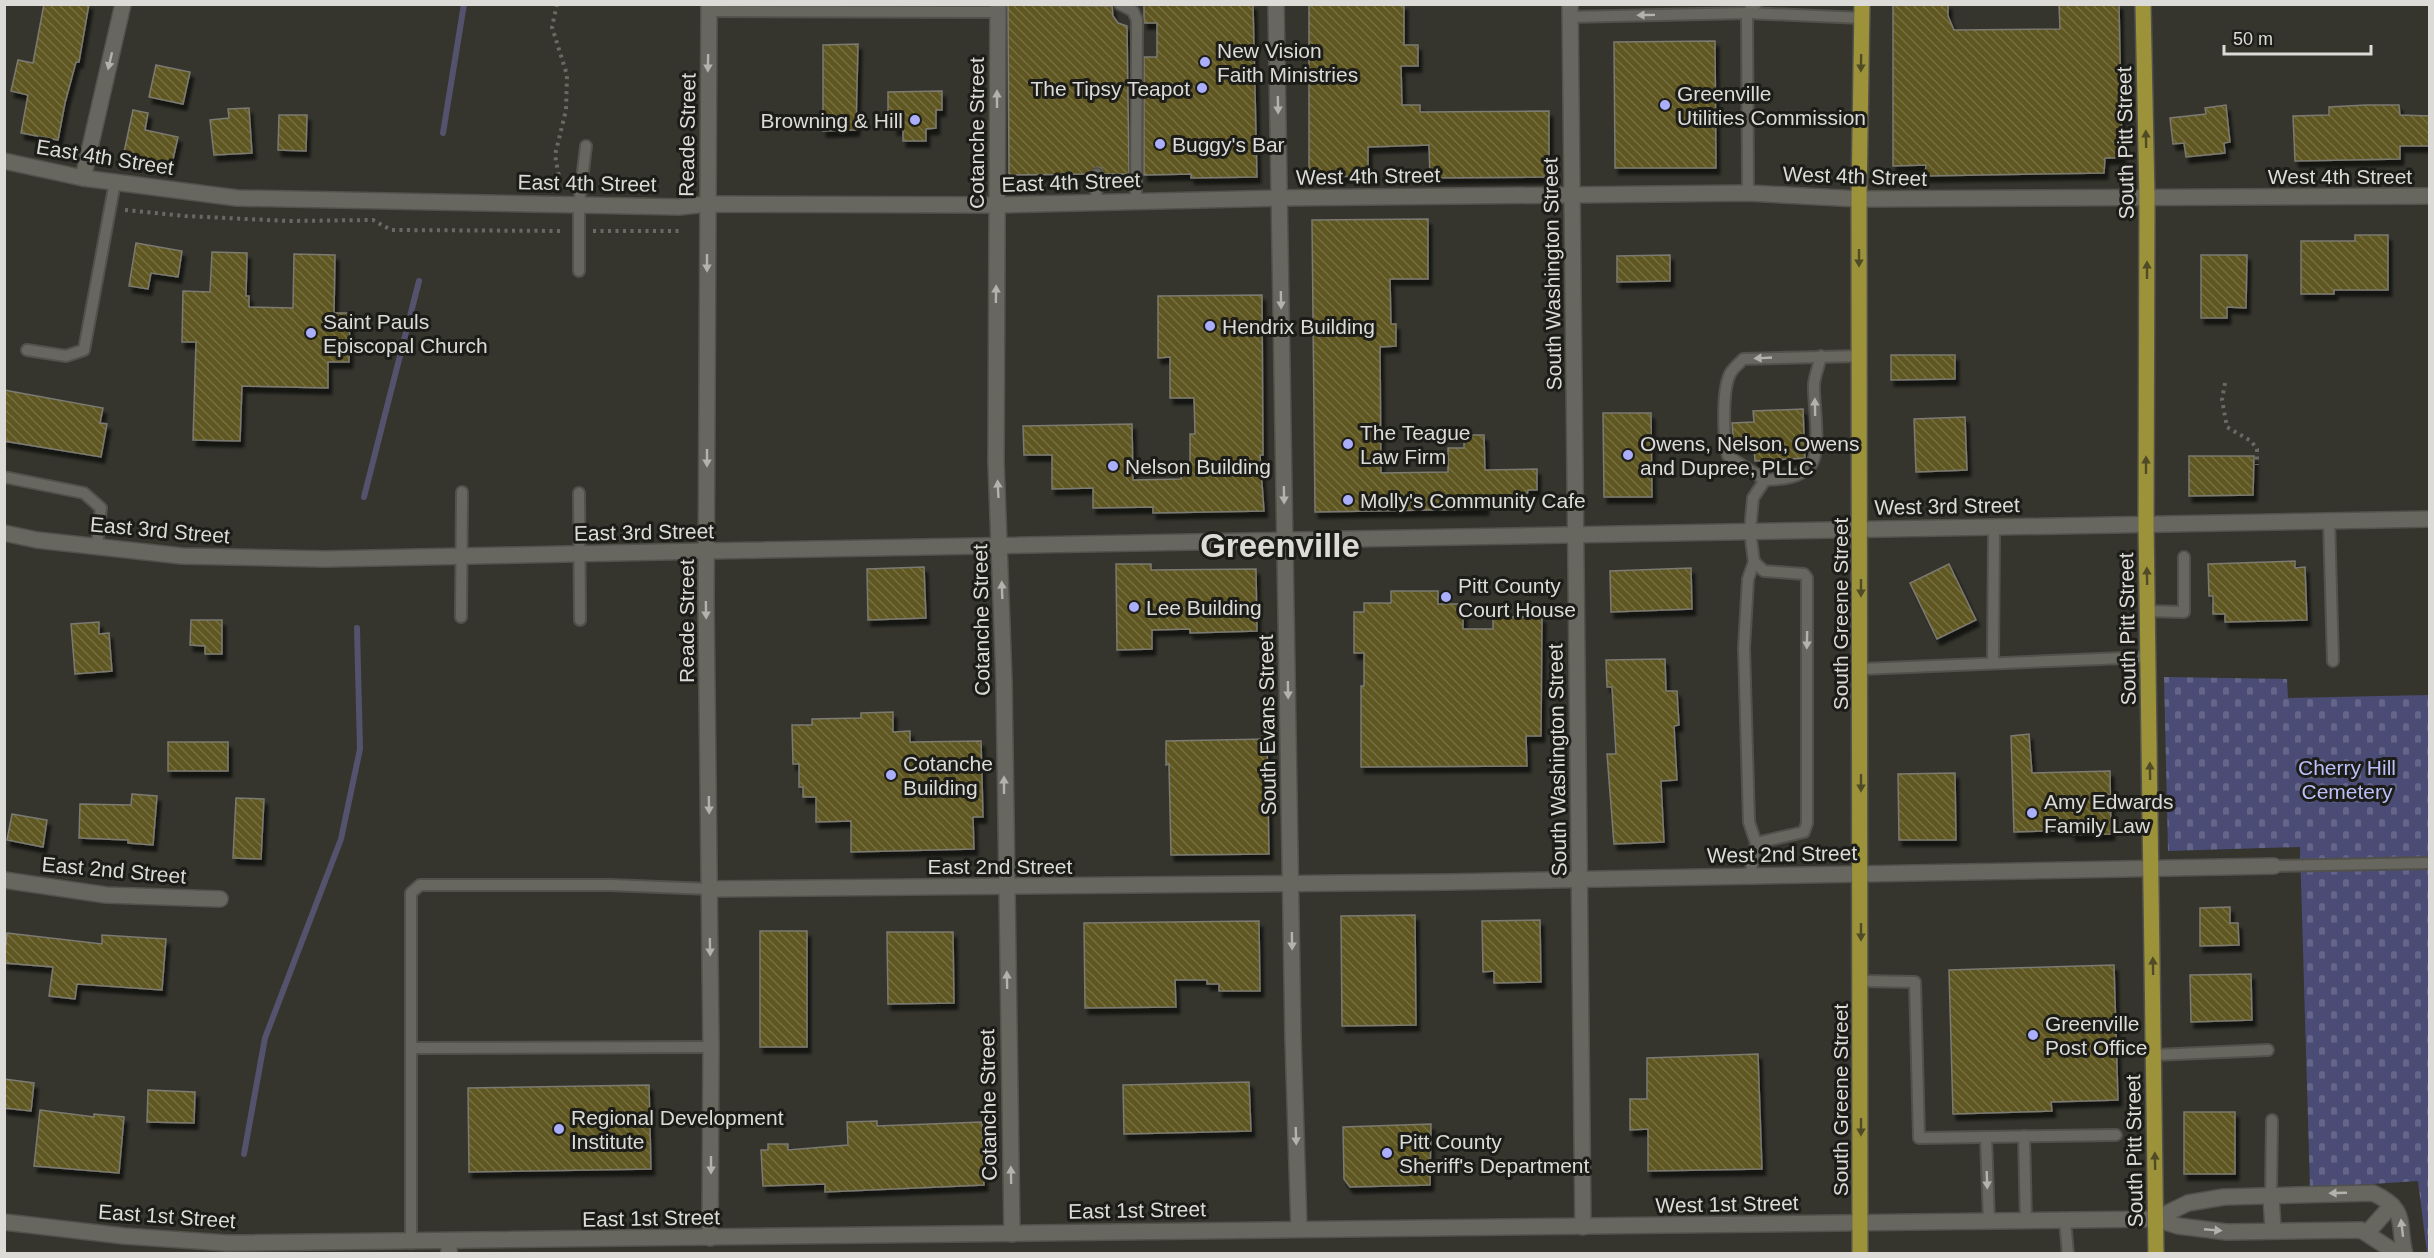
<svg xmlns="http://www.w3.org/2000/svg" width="2434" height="1258" font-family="Arial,sans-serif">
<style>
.cemetery{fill:url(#cemetery-stones)}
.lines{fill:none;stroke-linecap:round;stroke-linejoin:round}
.stream{stroke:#54526c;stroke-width:6}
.building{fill:url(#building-back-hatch);stroke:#7b7a72;stroke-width:1.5;filter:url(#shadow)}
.service-casing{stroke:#52514c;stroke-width:14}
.minor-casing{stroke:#52514c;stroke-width:18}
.tertiary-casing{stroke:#52514c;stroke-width:18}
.primary-casing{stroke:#52514c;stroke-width:18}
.path{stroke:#6a6a64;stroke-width:4;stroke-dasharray:3 4.5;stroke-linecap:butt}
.service{stroke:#68675f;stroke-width:10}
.minor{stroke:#68675f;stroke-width:15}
.tertiary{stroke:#68675f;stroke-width:15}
.primary{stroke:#9c9239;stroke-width:15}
.oneway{fill:#b3b2ad}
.oneway2{fill:#4f4b26}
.poi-dot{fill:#abaffb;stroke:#1c1c19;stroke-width:2}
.labels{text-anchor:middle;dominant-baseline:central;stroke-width:6;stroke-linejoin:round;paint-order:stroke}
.poi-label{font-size:21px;fill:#dcdbd7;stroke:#1c1c19;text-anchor:start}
.street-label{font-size:21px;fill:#dcdbd7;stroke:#1c1c19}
.park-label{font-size:21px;fill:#bbbffa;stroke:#1c1c19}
.town-label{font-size:33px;font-weight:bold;fill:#dcdbd7;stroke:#1c1c19}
</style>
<defs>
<pattern id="cemetery-stones" width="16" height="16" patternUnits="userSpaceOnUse" patternTransform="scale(1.5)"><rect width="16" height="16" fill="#4a4c75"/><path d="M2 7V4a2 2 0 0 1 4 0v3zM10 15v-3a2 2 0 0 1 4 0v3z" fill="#646588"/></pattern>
<pattern id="building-back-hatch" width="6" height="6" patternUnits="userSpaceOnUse" patternTransform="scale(1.5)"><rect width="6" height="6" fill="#5e5722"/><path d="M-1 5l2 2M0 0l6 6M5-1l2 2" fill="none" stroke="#746f41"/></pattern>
<filter id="shadow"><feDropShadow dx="3.5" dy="6" stdDeviation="1.5" flood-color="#0009"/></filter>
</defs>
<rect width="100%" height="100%" fill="#35352e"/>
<path class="cemetery" d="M2164 677 2287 679 2288 698 2429 695V1253H2427L2418 1181 2310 1188 2300 847 2168 851Z"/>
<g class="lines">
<g class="stream">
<path d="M443 133 464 4"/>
<path d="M364 497 419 281"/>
<path d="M244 1154 265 1038 341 839 360 749 357 628"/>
</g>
</g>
<g class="building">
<path d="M44 4H89L79 62H76L65 103 58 140 21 133 28 95 11 91 18 60 33 63Z"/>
<path d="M1144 4H1253L1257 177 1191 178V174L1144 175V57H1157V23H1144Z"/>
<path d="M1309 4H1404V45H1418V66H1401L1402 105H1420V112L1549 111V177L1430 178 1429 145 1368 147V176L1309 177Z"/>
<path d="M1893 4H1948V16L1954 30 2060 29 2059 4H2119L2122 158H2105L2104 173 1925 176 1926 165 1893 166Z"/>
<path d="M1008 5 1112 6 1113 16 1118 23 1127 26 1129 174H1104L1101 168 1097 167 1089 174 1009 175Z"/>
<path d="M1715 41 1716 168H1615L1614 42Z"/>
<path d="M858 44 856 130 823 131V45Z"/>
<path d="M156 65 190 72 183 104 149 97Z"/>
<path d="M942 91V110H936V128L926 129V141H903V129H894L893 111H888V92Z"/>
<path d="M2226 105 2230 142 2224 143 2225 153 2186 157 2184 143 2173 144 2170 118 2206 114 2205 108Z"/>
<path d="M2366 105H2399L2400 115 2430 116V146H2400V159L2295 161 2293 116 2329 115V107Z"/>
<path d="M249 108 252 153 214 155 210 120 229 118 228 109Z"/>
<path d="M133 110 148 113 145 130 178 137 171 168 123 157Z"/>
<path d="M279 115H307L306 151 278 150Z"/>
<path d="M1428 219V279H1390L1391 324H1396V346L1380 347 1381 473 1448 472V448H1464V435H1484L1485 470 1537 469V490H1528L1527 496H1485V509L1315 512 1312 220Z"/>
<path d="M2355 235H2388V290H2334V294H2301V241H2355Z"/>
<path d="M136 243 182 251 178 277 151 273 148 289 129 286Z"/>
<path d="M212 252 247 253 246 296H249V307L293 308 294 254 335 255 334 313H350L349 362H328V388L242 386 240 441 193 440 196 342H182L183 291 210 292Z"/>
<path d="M1670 255V281L1617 282V256Z"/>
<path d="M2201 255H2247L2246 308 2227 307V318H2201Z"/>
<path d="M1262 295 1263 455H1260L1264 511 1153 513V507L1093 508V488L1052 489V455H1024L1023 426 1132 424 1133 480 1181 479V474H1190V434H1195L1194 398H1170V357L1158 358V296Z"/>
<path d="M1891 355H1955V379L1891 380Z"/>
<path d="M4 390 103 408 100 423 107 424 101 457 4 441Z"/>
<path d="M1803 409 1805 458 1755 461 1754 446 1734 447 1732 423 1754 422 1753 411Z"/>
<path d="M1603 413H1651L1652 497H1604Z"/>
<path d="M1965 417 1967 470 1916 472 1914 419Z"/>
<path d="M2189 456H2254L2253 495 2189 496Z"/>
<path d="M2295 561V568L2305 567 2307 620 2225 622V614H2213V596H2209L2208 564Z"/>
<path d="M1116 564H1151V570L1256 569 1257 631 1190 633V629L1152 630V649L1117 650Z"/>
<path d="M1949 564 1976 620 1937 639 1910 583Z"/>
<path d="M924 567 926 618 868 620 867 569Z"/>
<path d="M1691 568 1692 609 1611 612 1610 571Z"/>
<path d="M1391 591H1438V604H1463V629H1493V617H1542L1541 736H1526L1527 766 1361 767V686H1364V653H1354V612H1364V603H1391Z"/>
<path d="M191 620H222V654H205V646L190 645Z"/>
<path d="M99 622V634L109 633 112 671 75 674 71 624Z"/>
<path d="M1665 659 1666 691H1677L1679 725 1674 726 1677 780 1661 781 1664 842 1614 844 1607 754H1616L1612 687H1607L1606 660Z"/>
<path d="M893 712V732L910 731V742L981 741 983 817H973L974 849 851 852V821L816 822V797H803V787H799V764H793L792 725H812V719L861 718V713Z"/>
<path d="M2029 734 2032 773 2110 771 2111 834 2072 835V830L2014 832 2011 736Z"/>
<path d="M1267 739 1269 854 1171 855 1169 764 1166 765V741Z"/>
<rect x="168" y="742" width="60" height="29"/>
<path d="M1955 773 1956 840H1899L1898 774Z"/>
<path d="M132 794 157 796 153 845 128 843V840L79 838 80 804 131 805Z"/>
<path d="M236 798 264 799 261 859 233 858Z"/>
<path d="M12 814 47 820 43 847 7 840Z"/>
<path d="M2230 907V923H2238L2239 945 2200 946V908Z"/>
<path d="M1415 915 1416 1025 1342 1026 1341 916Z"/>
<path d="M1540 920 1541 982 1494 983V971L1483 972 1482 921Z"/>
<path d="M1259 921 1260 991H1219V984H1207V980H1175L1176 1007 1085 1008 1084 923Z"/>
<rect x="760" y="931" width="47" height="116"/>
<path d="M887 932H953L954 1003 888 1004Z"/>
<path d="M7 933 102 944V935L166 939 162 990 77 984 75 999 49 996 53 967 4 963Z"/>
<path d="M2114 965 2118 1100 2051 1102 2052 1111 1953 1114 1949 970Z"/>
<path d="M2251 974 2252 1020 2191 1022 2190 975Z"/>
<path d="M1758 1054 1762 1169 1648 1171V1129L1630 1130V1099H1647V1058Z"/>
<path d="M4 1079 34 1083 31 1111 4 1108Z"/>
<path d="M1249 1082 1251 1131 1124 1134 1123 1085Z"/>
<path d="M649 1085 651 1169 469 1172 468 1088Z"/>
<path d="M148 1090 195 1092 194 1123 147 1122Z"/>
<path d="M40 1110 94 1117V1114L124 1117 119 1173 34 1166Z"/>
<rect x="2184" y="1112" width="51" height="62"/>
<path d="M877 1121V1126L982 1122 984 1185 825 1192V1184L763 1186 761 1150H768V1144H788V1150L848 1145 847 1122Z"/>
<path d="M1431 1124 1430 1185 1350 1187 1344 1179 1343 1127Z"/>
</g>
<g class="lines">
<defs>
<g id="service">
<path d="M1120 4 1133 11 1137 20 1136 201"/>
<path d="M709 11 998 12"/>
<path d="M1570 17 1747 13 1862 18"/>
<path d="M1748 193 1747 13 1756 4"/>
<path d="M1096 202 1097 174"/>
<path d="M579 271V204L586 146"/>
<path d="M27 350 66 356 84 350 115 182"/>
<path d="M4 477 84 493 101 508 97 546"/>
<path d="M1765 480 1728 456C1723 439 1722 390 1730 374 1733 368 1739 364 1743 359L1860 356"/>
<path d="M579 493 580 620"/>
<path d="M2329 520 2333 661"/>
<path d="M2148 611 2184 612V557"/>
<path d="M461 617 462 492"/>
<path d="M1993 663 1994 527"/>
<path d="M1861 669 2148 657"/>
<path d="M1756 843 1749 822 1744 648 1748 579 1754 562 1750 531 1753 498 1765 480C1780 479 1798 479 1809 467 1823 454 1813 403 1814 384 1815 375 1819 365 1821 356"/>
<path d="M2274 866 2430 863"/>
<path d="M1750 876 1756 843 1804 832 1807 823V578L1804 574 1764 571 1754 562"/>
<path d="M1861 981 1915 982 1919 1138 2116 1135"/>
<path d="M411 1048 711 1047"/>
<path d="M2154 1055 2268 1050"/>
<path d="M2024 1136 2026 1221"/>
<path d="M1986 1137 1989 1222"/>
<path d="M2271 1195 2272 1120"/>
<path d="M2065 1221 2068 1254"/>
<path d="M411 1243V893L420 885H610L710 889"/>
</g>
<g id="minor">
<path d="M1276 4 1293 1038 1299 1229"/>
<path d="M1570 4 1583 1227"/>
<path d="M4 161 83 178 237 198 679 207 707 204 997 205 1279 198 1748 193 1859 199 2430 196"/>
<path d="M83 178 123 4"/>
<path d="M4 533 37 540 182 556 325 559 707 551"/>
<path d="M4 880 106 895 220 899"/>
<path d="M710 889 1449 882 2274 866"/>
<path d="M2271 1195 2273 1230"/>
<path d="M2155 1219 2188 1203 2224 1197 2373 1193C2409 1210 2397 1223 2405 1254"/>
<path d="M2155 1219 2178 1226 2227 1232 2361 1230 2398 1254"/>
<path d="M2367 1233 2392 1205"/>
<path d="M449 1242V1254"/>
</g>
<g id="tertiary">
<path d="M709 4 706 601 711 1047 710 1238"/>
<path d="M998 4 996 462 1004 681 1012 1234"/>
<path d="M707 551 2430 519"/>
<path d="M4 1222 124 1236 227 1243 2155 1219"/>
</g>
<g id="primary">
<path d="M2143 4 2147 198 2146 523 2156 1254"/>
<path d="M1860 1254 1859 199 1862 4"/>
</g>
</defs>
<use href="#service" class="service-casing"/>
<use href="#minor" class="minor-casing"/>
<use href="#tertiary" class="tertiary-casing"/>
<use href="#primary" class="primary-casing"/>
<g class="path">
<path d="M557 4 552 27 567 75 566 110 555 155 561 188"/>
<path d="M125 210 185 216 288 221 373 220 391 230 564 231"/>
<path d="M593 231H679"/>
<path d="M2225 383 2222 400 2227 427 2251 441 2257 449V465"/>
<path d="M1764 1254H1833"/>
</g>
<use href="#service" class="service"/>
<use href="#minor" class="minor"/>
<use href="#tertiary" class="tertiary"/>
<use href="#primary" class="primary"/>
</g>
<defs><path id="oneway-solid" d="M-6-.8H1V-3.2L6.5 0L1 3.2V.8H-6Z" transform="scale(1.5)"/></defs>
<g class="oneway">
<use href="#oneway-solid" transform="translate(1646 15) rotate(179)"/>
<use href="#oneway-solid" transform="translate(110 61) rotate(103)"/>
<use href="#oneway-solid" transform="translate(708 63) rotate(91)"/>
<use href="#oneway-solid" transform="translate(997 99) rotate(-90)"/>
<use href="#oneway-solid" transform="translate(1278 105) rotate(89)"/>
<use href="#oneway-solid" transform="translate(707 263) rotate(90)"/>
<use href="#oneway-solid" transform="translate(996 294) rotate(-89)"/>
<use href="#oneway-solid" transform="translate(1281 300) rotate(89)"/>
<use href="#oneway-solid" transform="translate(1763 358) rotate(177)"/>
<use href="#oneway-solid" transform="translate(1815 407) rotate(-91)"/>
<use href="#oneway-solid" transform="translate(707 458) rotate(90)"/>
<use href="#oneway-solid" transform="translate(998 489) rotate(-93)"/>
<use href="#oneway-solid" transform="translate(1284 495) rotate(89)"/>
<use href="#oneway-solid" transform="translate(1002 590) rotate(-92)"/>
<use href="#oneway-solid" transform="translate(706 610) rotate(89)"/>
<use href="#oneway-solid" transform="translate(1807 640) rotate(91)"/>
<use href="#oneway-solid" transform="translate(1288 690) rotate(89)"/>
<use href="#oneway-solid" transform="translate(1004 785) rotate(-90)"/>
<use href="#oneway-solid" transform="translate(709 805) rotate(89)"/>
<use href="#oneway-solid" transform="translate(1292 941) rotate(89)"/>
<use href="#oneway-solid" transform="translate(710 947) rotate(89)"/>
<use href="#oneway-solid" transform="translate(1007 980) rotate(-91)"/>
<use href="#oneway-solid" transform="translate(1296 1136) rotate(88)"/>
<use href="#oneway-solid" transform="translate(711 1165) rotate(90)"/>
<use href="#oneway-solid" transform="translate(1011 1175) rotate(-91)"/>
<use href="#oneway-solid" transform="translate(1987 1180) rotate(88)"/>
<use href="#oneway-solid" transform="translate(2338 1193) rotate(178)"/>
<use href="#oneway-solid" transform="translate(2402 1228) rotate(-97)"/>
<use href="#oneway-solid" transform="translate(2213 1230) rotate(5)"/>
</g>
<g class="oneway2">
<use href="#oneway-solid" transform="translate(1861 63) rotate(91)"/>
<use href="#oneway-solid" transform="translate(2146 139) rotate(-91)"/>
<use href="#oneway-solid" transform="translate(1859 258) rotate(90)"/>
<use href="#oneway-solid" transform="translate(2147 270) rotate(-90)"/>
<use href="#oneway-solid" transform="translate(2146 465) rotate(-90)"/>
<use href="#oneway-solid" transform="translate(2147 576) rotate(-91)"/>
<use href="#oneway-solid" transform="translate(1861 588) rotate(90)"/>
<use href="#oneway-solid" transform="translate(2150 771) rotate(-91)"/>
<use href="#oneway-solid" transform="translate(1861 783) rotate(90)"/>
<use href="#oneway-solid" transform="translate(1861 932) rotate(90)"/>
<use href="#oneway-solid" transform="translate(2153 966) rotate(-91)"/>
<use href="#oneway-solid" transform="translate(1861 1127) rotate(90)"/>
<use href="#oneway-solid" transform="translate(2155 1161) rotate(-91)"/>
</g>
<g class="poi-dot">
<circle cx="1205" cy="62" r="6"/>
<circle cx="1202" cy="88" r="6"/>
<circle cx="1665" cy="105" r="6"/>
<circle cx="915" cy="120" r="6"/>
<circle cx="1160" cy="144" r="6"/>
<circle cx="1210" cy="326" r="6"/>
<circle cx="311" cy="333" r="6"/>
<circle cx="1348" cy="444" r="6"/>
<circle cx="1628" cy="455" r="6"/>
<circle cx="1113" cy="466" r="6"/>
<circle cx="1348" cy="500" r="6"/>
<circle cx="1446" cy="597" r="6"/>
<circle cx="1134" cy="607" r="6"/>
<circle cx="891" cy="775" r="6"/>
<circle cx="2032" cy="813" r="6"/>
<circle cx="2033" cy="1035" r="6"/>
<circle cx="559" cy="1129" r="6"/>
<circle cx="1387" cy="1153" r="6"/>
</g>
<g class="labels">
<g class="poi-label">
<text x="1217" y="50">New Vision<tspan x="1217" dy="24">Faith Ministries</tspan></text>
<text x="1190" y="88" text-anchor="end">The Tipsy Teapot</text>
<text x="1677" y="93">Greenville<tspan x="1677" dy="24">Utilities Commission</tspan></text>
<text x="903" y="120" text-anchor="end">Browning &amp; Hill</text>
<text x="1172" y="144">Buggy's Bar</text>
<text x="323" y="321">Saint Pauls<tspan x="323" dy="24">Episcopal Church</tspan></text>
<text x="1222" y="326">Hendrix Building</text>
<text x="1360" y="432">The Teague<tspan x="1360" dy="24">Law Firm</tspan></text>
<text x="1640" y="443">Owens, Nelson, Owens<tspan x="1640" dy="24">and Dupree, PLLC</tspan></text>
<text x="1125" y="466">Nelson Building</text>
<text x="1360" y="500">Molly's Community Cafe</text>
<text x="1458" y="585">Pitt County<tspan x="1458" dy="24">Court House</tspan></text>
<text x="1146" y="607">Lee Building</text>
<text x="903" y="763">Cotanche<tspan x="903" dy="24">Building</tspan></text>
<text x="2044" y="801">Amy Edwards<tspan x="2044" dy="24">Family Law</tspan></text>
<text x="2045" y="1023">Greenville<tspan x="2045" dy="24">Post Office</tspan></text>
<text x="571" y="1117">Regional Development<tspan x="571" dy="24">Institute</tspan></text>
<text x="1399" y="1141">Pitt County<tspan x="1399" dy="24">Sheriff's Department</tspan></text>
</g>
<g class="street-label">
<text transform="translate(976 133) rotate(-90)">Cotanche Street</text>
<text transform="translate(687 135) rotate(-89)">Reade Street</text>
<text transform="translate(2125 143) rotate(-91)">South Pitt Street</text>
<text transform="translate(105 157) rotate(9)">East 4th Street</text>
<text transform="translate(1368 176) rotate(-1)">West 4th Street</text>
<text transform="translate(1855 176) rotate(2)">West 4th Street</text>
<text x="2340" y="176">West 4th Street</text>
<text transform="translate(1071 182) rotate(-2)">East 4th Street</text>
<text transform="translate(587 183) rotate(1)">East 4th Street</text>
<text transform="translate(1552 274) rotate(-91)">South Washington Street</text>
<text transform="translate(1947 506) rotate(-1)">West 3rd Street</text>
<text transform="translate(160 530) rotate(5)">East 3rd Street</text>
<text transform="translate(644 532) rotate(-1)">East 3rd Street</text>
<text transform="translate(1840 614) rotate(-90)">South Greene Street</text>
<text transform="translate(981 620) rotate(-91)">Cotanche Street</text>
<text transform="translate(686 621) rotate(-90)">Reade Street</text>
<text transform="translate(2127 629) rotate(-91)">South Pitt Street</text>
<text transform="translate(1267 725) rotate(-91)">South Evans Street</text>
<text transform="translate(1557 760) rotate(-91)">South Washington Street</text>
<text transform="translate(1782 854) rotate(-1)">West 2nd Street</text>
<text x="1000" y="866">East 2nd Street</text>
<text transform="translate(114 870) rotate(5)">East 2nd Street</text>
<text transform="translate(1840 1100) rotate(-90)">South Greene Street</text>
<text transform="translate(988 1105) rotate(-91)">Cotanche Street</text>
<text transform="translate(2134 1151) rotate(-91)">South Pitt Street</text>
<text transform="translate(1727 1204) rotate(-1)">West 1st Street</text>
<text transform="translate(1137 1210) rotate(-1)">East 1st Street</text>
<text transform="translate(167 1216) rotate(4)">East 1st Street</text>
<text transform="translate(651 1218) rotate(-1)">East 1st Street</text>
</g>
<g class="park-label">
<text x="2347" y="767">Cherry Hill<tspan x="2347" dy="24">Cemetery</tspan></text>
</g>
<g class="town-label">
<text x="1280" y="545">Greenville</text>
</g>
</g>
<rect width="2434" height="1258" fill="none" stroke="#dcdbd7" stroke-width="12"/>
<path d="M2224 45v9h147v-9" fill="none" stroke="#dcdbd7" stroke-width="3"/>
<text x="2233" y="45" font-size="18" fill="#dcdbd7" stroke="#1c1c19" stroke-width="4.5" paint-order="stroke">50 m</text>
</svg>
